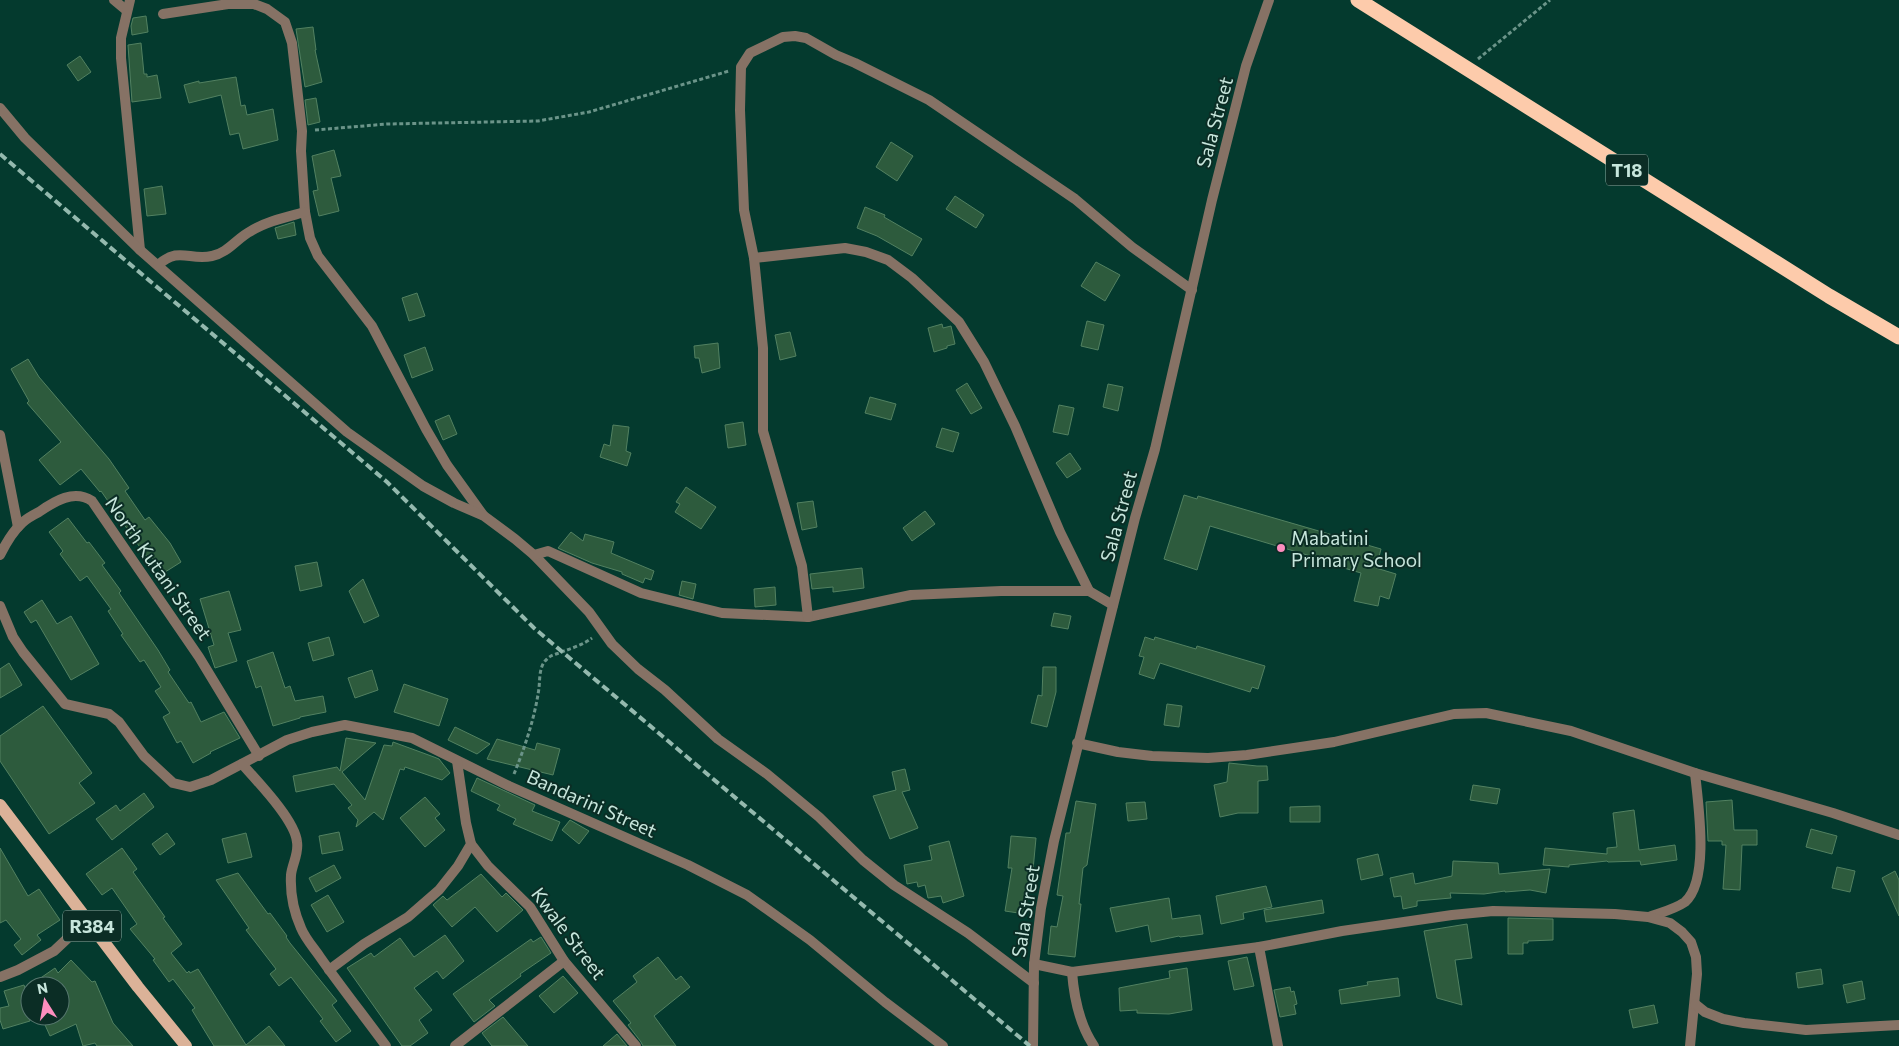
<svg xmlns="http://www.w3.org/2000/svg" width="1899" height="1046" font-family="Commissioner,sans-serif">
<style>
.building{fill:#2d5b3d;stroke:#528161}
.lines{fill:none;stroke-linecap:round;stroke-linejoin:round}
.path{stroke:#6b9489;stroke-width:3;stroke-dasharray:4 2.5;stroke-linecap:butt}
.street{stroke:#867265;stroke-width:10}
.primary{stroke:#dbb298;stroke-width:12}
.highway{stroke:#fdcbab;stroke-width:15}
.rail{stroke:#94b9ae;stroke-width:4;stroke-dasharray:8 4;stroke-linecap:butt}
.poi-dot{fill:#fd8ebe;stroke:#0b2d25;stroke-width:2}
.labels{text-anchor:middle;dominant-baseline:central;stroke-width:4;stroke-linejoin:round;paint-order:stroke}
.shield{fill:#0b2d25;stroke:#8faea5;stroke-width:1}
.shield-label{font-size:18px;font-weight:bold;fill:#c7e6dc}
.street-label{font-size:19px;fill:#c7e6dc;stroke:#0b2d25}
.poi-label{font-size:19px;fill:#c7e6dc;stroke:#0b2d25;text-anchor:start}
</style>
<rect width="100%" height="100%" fill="#043a2e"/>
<g class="building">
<path d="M146 16 148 32 132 35 131 26 133 18Z"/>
<path d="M313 27 316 50H315L322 82 305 87 296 29Z"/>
<path d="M141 43 144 74H147V77L157 75 161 98 132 102 128 45Z"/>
<path d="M80 56 91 72 78 81 67 65Z"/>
<path d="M236 77 241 106 245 105 247 115 273 109 278 140 243 149 239 133 230 135 221 95 189 103 184 85 199 81V83Z"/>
<path d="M316 98 320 122 308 125 305 100Z"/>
<path d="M891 142 913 156 897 181 876 167Z"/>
<path d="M334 150 341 176 331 178 339 211 319 216 313 191 318 190 312 156Z"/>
<path d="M162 186 166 214 147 216 144 189Z"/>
<path d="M955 196 984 215 976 228 946 209Z"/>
<path d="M865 207 885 215 884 217 922 239 912 256 877 236 857 228Z"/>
<path d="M294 222 296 235 278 239 275 228Z"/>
<path d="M1096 262 1120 275 1105 301 1081 286Z"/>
<path d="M417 293 425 316 409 321 402 298Z"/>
<path d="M1087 321 1104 325 1098 350 1081 346Z"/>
<path d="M942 324 943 328 951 326 955 344 947 346V348L934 352 928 328Z"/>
<path d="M790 332 796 356 780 360 775 335Z"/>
<path d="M718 343 720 368 702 373 699 358H695L694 346Z"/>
<path d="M425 347 433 370 412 378 404 355Z"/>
<path d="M28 359 39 377 109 459 129 488 125 491 145 520 149 517 170 543 181 562 162 574 150 554 146 556 101 491 100 492 81 469 60 485 39 460 61 442 27 403 29 401 11 369Z"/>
<path d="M967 383 982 408 971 414 956 390Z"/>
<path d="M1108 384 1123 387 1118 411 1103 407Z"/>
<path d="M870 397 896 404 891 420 865 413Z"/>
<path d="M1059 405 1074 408 1068 435 1053 432Z"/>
<path d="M449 415 457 434 443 440 435 421Z"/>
<path d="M743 422 746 445 728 448 725 425Z"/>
<path d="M613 425 629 427 626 451 631 453 627 466 600 457 604 444 610 446Z"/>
<path d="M942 428 959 433 953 452 936 447Z"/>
<path d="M1070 453 1081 469 1067 478 1056 463Z"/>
<path d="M686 487 716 507 701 529 675 512 680 504 676 502Z"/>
<path d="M1184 495 1197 499 1198 496 1381 549 1376 568 1396 574 1389 599 1380 596 1378 606 1354 601 1361 573 1344 568V566L1210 526 1197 570 1164 559Z"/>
<path d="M813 501 817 527 802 530 797 503Z"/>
<path d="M925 511 935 524 912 541 903 528Z"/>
<path d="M68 518 87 543 89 542 105 563 102 565 121 591 119 593 158 650 170 670 168 672 189 703 191 702 201 722 224 712 240 738 210 752 211 753 193 763 181 741 177 743 163 717 170 713 155 691 161 687 144 660 140 662 121 635 123 634 108 611 111 609 87 576 80 581 60 554 63 551 49 532Z"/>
<path d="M571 532 583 541 585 534 614 542 611 553 654 571 651 580 645 578 643 583 622 574V572L592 563 560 549 558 548Z"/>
<path d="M317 562 322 586 300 591 295 566Z"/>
<path d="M862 568 864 588 833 592V587L812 589 810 574Z"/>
<path d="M363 579 379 616 364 623 349 591Z"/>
<path d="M682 581 696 584 693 599 679 595Z"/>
<path d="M775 587 776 605 755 607 754 589Z"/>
<path d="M229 591 241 630 228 633 237 661 215 668 208 647 214 645 200 599Z"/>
<path d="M42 600 57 624 71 616 99 664 71 680 36 620 31 623 24 612Z"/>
<path d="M1054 613 1071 616 1068 629 1051 626Z"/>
<path d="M329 637 334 655 313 661 308 643Z"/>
<path d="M1145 637 1154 640 1155 637 1196 649 1197 646 1265 666 1258 689 1252 687 1250 692 1160 663 1154 679 1139 674 1144 657 1139 656Z"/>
<path d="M273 652 285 688 290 686 295 701 323 696 326 712 300 717V718L273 726 261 686 256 688 247 661Z"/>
<path d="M9 663 22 685 0 698V669Z"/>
<path d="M1043 667H1056V692L1047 727 1031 723 1038 695 1042 696Z"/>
<path d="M372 670 378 690 355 698 348 678Z"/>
<path d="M404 684 448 699 439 726 394 712Z"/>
<path d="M1167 704 1182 706 1179 727 1164 725Z"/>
<path d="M43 706 92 773 79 783 95 803 49 834 0 761V736Z"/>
<path d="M455 727 490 744 477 754 448 740Z"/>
<path d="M346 738 376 743 342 772 365 800 384 745 392 746 393 742 434 757 439 759 450 773 442 780 405 767 404 770 400 769 383 820 374 812 356 827 358 820 348 808 352 805 334 784 296 792 293 776 337 767 340 771Z"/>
<path d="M497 739 535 750 537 743 560 749 553 775 487 759Z"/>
<path d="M1229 763 1257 766H1267L1268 780 1258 781V813H1238L1220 817 1214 785 1227 782Z"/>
<path d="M905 769 910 790 902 792 918 828 890 839 873 796 896 790 892 772Z"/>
<path d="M477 778 535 805 532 811 560 822 552 841 513 824 516 819 497 810 500 805 471 791Z"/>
<path d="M1473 785 1500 789 1497 804 1470 800Z"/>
<path d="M144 793 154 807 112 840 96 819 116 805 120 811Z"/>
<path d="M425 797 440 814 435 818 445 830 425 847 400 818Z"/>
<path d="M1732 800 1734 830H1757V845H1742L1740 890 1723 889 1726 845H1722V841H1708L1706 802Z"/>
<path d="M1076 801 1096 804 1087 865 1083 868 1079 904H1081L1075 957 1048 954 1051 926 1057 927 1063 896 1057 895 1066 833H1070Z"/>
<path d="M1145 802 1147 819 1128 821 1126 803Z"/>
<path d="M1320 806V822H1290V807Z"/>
<path d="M1634 810 1639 850 1675 845 1677 860 1641 865 1640 861 1608 862 1607 861 1569 865V867L1543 865 1545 848 1607 854V848L1617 847 1613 813Z"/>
<path d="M570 820 589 831 579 844 562 830Z"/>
<path d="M1811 829 1837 836 1832 854 1806 847Z"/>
<path d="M339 832 343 850 322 854 319 836Z"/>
<path d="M167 833 175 844 160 855 152 844Z"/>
<path d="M246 833 252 857 228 863 222 839Z"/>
<path d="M1011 836 1036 838 1033 870 1025 914 1005 911 1012 868H1008Z"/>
<path d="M949 841 964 896 943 903 941 896 928 898 925 885 918 887 917 882 907 884 904 865 932 860 929 846Z"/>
<path d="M0 848 28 896 39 889 60 920 37 935 41 940 22 955 14 945 21 939 6 920 0 923Z"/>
<path d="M122 848 137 869 133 872 165 917 163 918 182 944 171 953 187 973 189 971 190 973 198 969 246 1045 269 1026 285 1046H214L192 1010 195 1008 173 979 169 982 153 960 155 959 130 929 137 924 112 888 102 895 86 874Z"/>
<path d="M1378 854 1383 875 1361 880 1357 859Z"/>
<path d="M1453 861 1498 863 1499 874 1550 869 1546 893 1530 890 1505 892V891L1484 894 1450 893 1451 898 1417 901V906L1403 909 1401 896 1394 897 1390 878 1413 873 1415 884 1452 876Z"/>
<path d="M334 865 341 878 316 892 309 878Z"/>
<path d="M1837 867 1855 871 1850 892 1832 888Z"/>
<path d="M1895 871 1899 880V916L1882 878Z"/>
<path d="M238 873 268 914 270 913 287 936 286 937 290 943 337 1001 332 1005 351 1031 336 1042 320 1021 323 1019 291 977 279 986 270 974 276 969 246 930 249 928 216 880Z"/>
<path d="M481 874 502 897 506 893 523 910 497 932 475 907 452 927 433 905 443 896 447 900Z"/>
<path d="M1266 886 1272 907 1243 913 1244 919 1221 924 1216 896Z"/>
<path d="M328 895 344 922 327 932 311 905Z"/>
<path d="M1169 898 1172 919 1200 915 1203 934 1180 937 1179 936 1151 942 1148 925 1116 932 1110 908Z"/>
<path d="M1322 900 1324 913 1266 922 1264 910Z"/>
<path d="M1508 918 1553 919V940L1528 941V943H1523V954H1508Z"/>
<path d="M1467 924 1472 958 1455 960 1462 1005 1437 998 1424 931Z"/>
<path d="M445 935 464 961 443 979 437 971 414 988 432 1010 419 1020 428 1033 410 1046H402L347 968 371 953 374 957 400 938 414 957Z"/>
<path d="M541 937 551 953 520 974 521 976 489 1000 495 1006 474 1022 453 994 531 939 533 942Z"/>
<path d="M658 957 676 980 681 976 690 987 654 1016 676 1046H643L641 1042 628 1025 631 1023 613 1001 637 982 633 976Z"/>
<path d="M1247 957 1254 986 1234 990 1228 961Z"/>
<path d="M71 960 92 982 95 981 113 1023 133 1046H97L95 1043 83 1046 76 1024 50 1036 41 1016H60V986H29L55 968 58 973Z"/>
<path d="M1187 968 1192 1010 1169 1014 1137 1013V1010L1120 1011 1119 988 1170 978 1169 971Z"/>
<path d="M1821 969 1823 984 1798 988 1796 973Z"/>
<path d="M563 976 578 993 554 1013 539 996Z"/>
<path d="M1398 978 1400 996 1341 1004 1339 990 1368 985 1367 982Z"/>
<path d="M1862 981 1865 999 1847 1003 1843 985Z"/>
<path d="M24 985 30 1004V1021L3 1029 0 1020V1008L9 1006 4 991Z"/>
<path d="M1290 987 1291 992 1294 991 1297 1004 1294 1005 1296 1014 1280 1017 1274 990Z"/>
<path d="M1654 1005 1658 1023 1633 1028 1629 1010Z"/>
<path d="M503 1017 528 1046H492L482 1033Z"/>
<path d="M617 1034 627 1046H603Z"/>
</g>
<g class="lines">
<g class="path">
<path d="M1478 59 1550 0"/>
<path d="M315 130 387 124 538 121 589 112 729 71"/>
<path d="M514 774C525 747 535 717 539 688 540 678 539 666 547 659 552 654 558 654 564 651 573 648 584 644 592 638"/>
</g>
<g class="street">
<path d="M114 0 126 10"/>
<path d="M130 0 121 38V58L140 250"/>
<path d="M163 14 228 4H254L267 9 285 22 292 43 302 131 301 151 305 212 310 238 318 256 372 326 426 429 447 465 483 515"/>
<path d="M0 108 25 138 140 250 347 432 423 486 454 503 484 516 515 539 534 555 589 612 612 644 638 669 665 690 718 739 767 774 819 817 863 860 894 885 968 933 1034 983"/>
<path d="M754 258 845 248 866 252 888 260 912 278 959 322 984 362 1015 426 1060 532 1089 591"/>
<path d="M158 265C179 246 189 261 212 256 228 253 237 238 251 231 267 221 287 217 305 212"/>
<path d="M0 435 18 527"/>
<path d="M0 555C6 543 12 532 22 523 27 518 33 515 39 512 55 501 74 489 92 501L199 657 259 756"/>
<path d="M534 555 548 551 641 593 722 613 808 617 911 595 1001 591H1089L1113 605"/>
<path d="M0 606 13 637 23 652 65 704 109 714 119 722 144 756 173 783 190 787 211 780 287 740 312 732 345 725 412 738 509 786 688 865 747 895 810 940 885 1002 943 1046"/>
<path d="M808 617 802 566 763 431V348L754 258 744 210 740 110 741 67 750 53 783 37 795 36 806 38 836 55 855 63 929 100 1075 199 1132 247 1192 290"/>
<path d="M1077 743 1118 752 1152 756 1208 758 1247 755 1334 742 1454 714 1486 713 1571 731 1695 773 1833 813 1899 835"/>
<path d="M242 764C257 781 295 820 297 842 299 854 292 864 291 875 290 893 294 912 301 928 305 938 313 947 320 957 341 987 364 1016 386 1046"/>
<path d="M471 844 488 866 530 907 564 961 636 1046"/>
<path d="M1649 917C1660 913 1675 909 1685 902 1710 880 1698 803 1695 773"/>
<path d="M1259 947 1278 1046"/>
<path d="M1034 964 1072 972 1259 947 1342 931 1452 915 1493 911 1615 914 1648 917 1670 923 1682 932 1691 942 1696 957 1697 974 1690 1046"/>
<path d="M329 970 364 944 408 917 439 890 458 866 471 844 466 823 457 761"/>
<path d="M1072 972C1074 998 1079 1024 1094 1046"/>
<path d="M0 977 18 970 54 951 87 920"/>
<path d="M1695 1004 1705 1012 1723 1019 1744 1023 1806 1030 1899 1025"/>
<path d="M455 1046 564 961"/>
<path d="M1033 1046 1034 964 1041 908 1054 841 1135 518 1155 449 1212 200 1246 66 1269 0"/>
</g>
<path class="primary" d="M0 805 138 987 186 1046"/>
<path class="highway" d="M1358 0 1829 296 1899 337"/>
<path class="rail" d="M0 154 387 482 534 628 1030 1046"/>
</g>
<circle class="poi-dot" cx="1281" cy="548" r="5"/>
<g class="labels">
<g class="shield">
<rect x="1606" y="154.5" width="42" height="31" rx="4"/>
<rect x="63" y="910.5" width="58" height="31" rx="4"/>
</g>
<g class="shield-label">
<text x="1627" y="170">T18</text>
<text x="92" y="926">R384</text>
</g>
<g class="street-label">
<text transform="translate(1214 122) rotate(-75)">Sala Street</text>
<text transform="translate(1118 516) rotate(-75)">Sala Street</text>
<text transform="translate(159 568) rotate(55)">North Kutani Street</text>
<text transform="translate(592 803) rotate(24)">Bandarini Street</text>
<text transform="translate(1025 911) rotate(-81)">Sala Street</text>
<text transform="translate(569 933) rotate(53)">Kwale Street</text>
</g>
<g class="poi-label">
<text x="1291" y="537">Mabatini<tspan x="1291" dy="22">Primary School</tspan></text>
</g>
</g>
<g transform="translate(45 1001) rotate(349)"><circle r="24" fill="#0b2d25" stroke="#56776e"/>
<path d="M0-4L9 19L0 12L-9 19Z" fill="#fd8ebe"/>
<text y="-8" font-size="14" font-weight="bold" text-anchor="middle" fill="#c7e6dc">N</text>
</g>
</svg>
